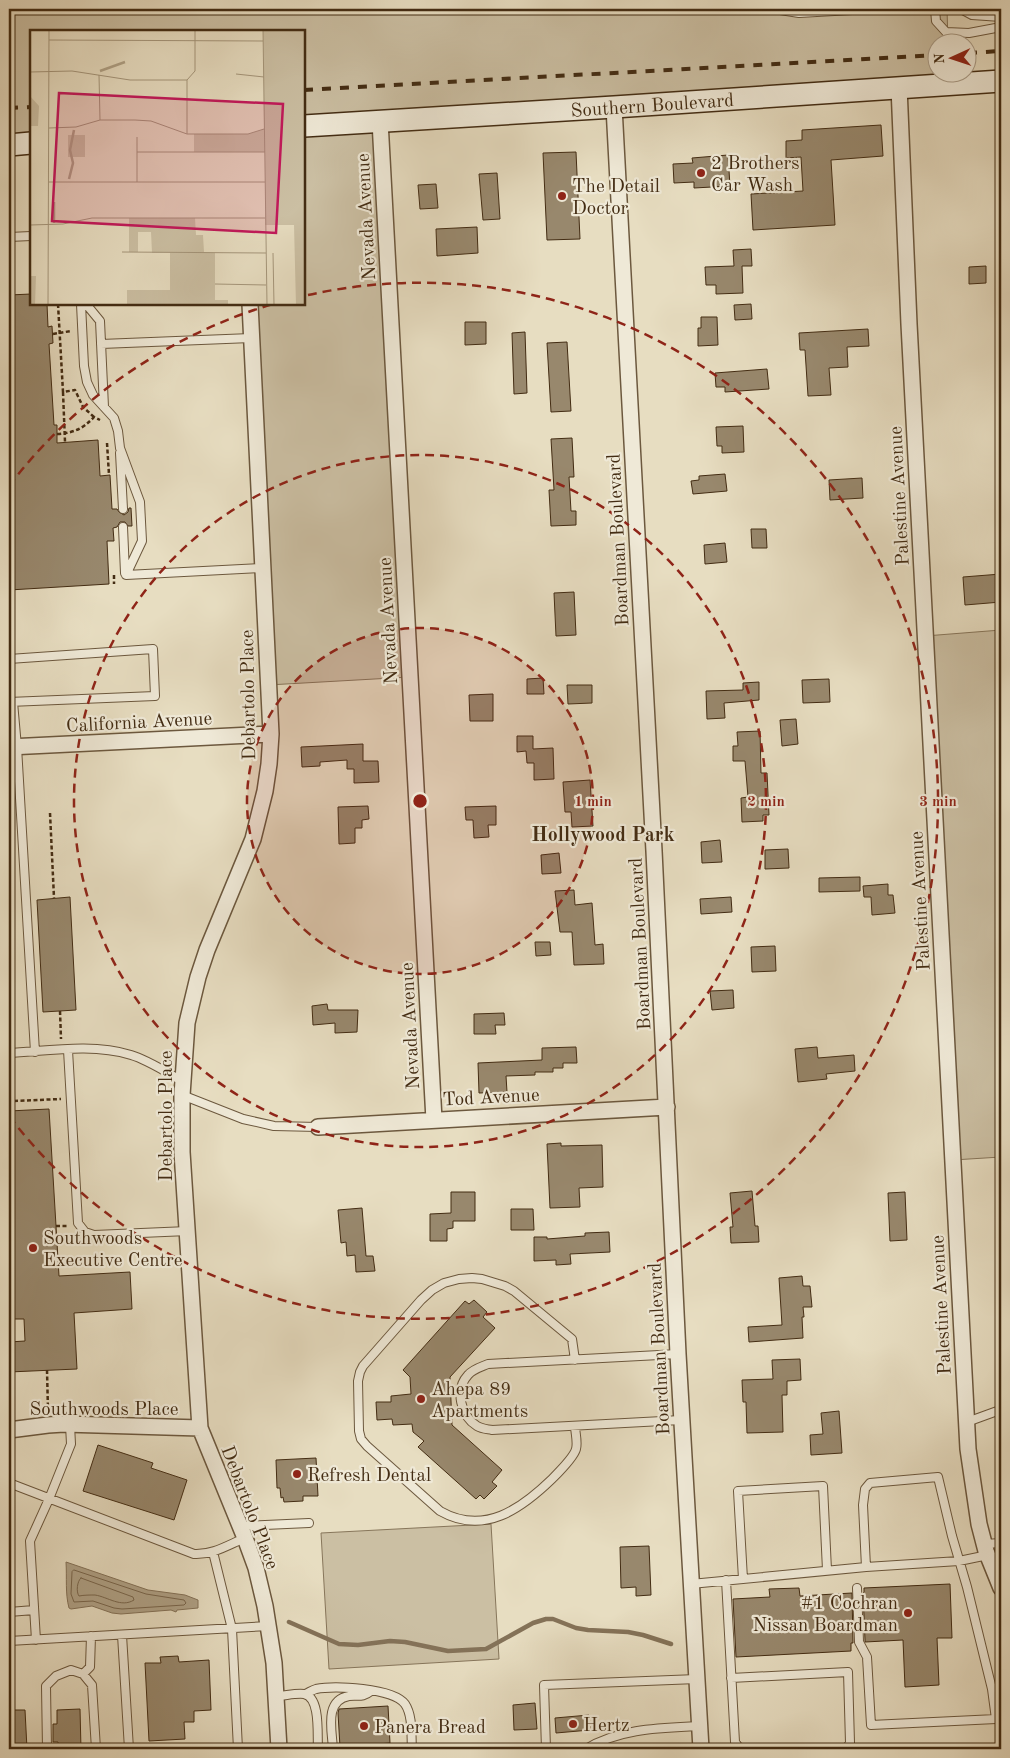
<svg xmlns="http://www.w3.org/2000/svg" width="1010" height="1758" font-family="'Old Standard TT',serif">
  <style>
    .green { fill: #cbbfa3; stroke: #87765b }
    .water { fill: #afa186; stroke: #847258 }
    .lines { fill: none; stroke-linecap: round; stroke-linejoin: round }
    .shore { stroke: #79664c; stroke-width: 1 }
    .stream { stroke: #847258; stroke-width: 4.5 }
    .building { fill: #98886d; stroke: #432c13 }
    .lane-casing { stroke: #6c583e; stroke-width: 10 }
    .street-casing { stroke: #6c583e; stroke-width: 18 }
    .secondary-casing { stroke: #432c13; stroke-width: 24 }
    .path { stroke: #432c13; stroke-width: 2.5; stroke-dasharray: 4 2.5; stroke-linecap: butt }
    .lane { stroke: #efe9d7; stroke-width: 8 }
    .street { stroke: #efe9d7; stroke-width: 15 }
    .secondary { stroke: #efe9d7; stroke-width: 21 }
    .rail { stroke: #432c13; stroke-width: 4; stroke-dasharray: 9 9; stroke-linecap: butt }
    .ring { fill: none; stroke: #8f2418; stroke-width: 2.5; stroke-dasharray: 9 6 }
    .poi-dot { fill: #8f2418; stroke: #efe9d7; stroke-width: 2 }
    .labels { text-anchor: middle; stroke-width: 4.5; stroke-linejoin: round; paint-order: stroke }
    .street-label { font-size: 19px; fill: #432c13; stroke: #efe9d7 }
    .poi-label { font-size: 19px; fill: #432c13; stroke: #efe9d7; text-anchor: start }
    .neighbourhood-label { font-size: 20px; font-weight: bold; fill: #432c13; stroke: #efe9d7 }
    .inset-river { fill: none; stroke: #afa186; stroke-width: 2.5 }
    .inset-road { fill: none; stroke: #a5967b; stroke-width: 1 }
    .view { fill: #c2185b; fill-opacity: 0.15; stroke: #c2185b; stroke-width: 2.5 }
    .inset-edge { fill: none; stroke: #432c13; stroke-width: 2.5 }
    .centre { fill: #8f2418; stroke: #efe9d7; stroke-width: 2.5 }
    .ring-label { font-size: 15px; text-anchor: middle; font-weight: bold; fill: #8f2418; stroke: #efe9d7; stroke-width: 4.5; stroke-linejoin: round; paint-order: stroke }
  </style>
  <rect width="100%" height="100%" fill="#e7ddc1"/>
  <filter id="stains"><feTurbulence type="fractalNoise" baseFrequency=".004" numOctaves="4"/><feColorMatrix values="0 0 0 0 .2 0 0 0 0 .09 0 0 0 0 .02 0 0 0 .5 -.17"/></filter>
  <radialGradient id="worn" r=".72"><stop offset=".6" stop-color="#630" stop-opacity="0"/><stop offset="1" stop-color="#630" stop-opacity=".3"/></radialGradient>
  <path class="green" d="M9 9H947L948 42H938V72L950 73V84L380 121 410 677 268 685 250 304H304V31H31V143L9 145Z
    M1001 630V1157L953 1160 925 636Z
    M491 1524 499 1659 329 1669 321 1533Z"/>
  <path class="water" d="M66 1562 148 1590 185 1595 198 1600V1608L177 1610 176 1612 171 1610 121 1614 112 1613 92 1606 71 1609 69 1608C65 1593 67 1578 66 1562Z"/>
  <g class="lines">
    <path class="shore" d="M74 1570 146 1594 184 1600 186 1603 184 1605 122 1609 114 1608 93 1601 74 1602 71 1594 72 1572Z
      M81 1578 133 1597 134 1600C121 1608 108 1597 95 1595 90 1595 84 1595 79 1596 76 1592 77 1581 81 1578Z"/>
    <path class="stream" d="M289 1622 339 1644 358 1645 390 1641 405 1642 448 1651 486 1649 533 1623 546 1619H553L576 1628 588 1630 628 1632 643 1635 671 1644"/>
  </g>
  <path class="building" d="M881 125 883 156 831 160 835 225 753 230 751 194 803 191 801 157 786 158V141L802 140V130Z
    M576 152 580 239 547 240 543 153Z
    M728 155 730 186 694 188V182L674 183 673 164 693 163 692 158Z
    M497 173 500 219 483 220 479 174Z
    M436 184 438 208 420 209 418 185Z
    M477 227 478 253 437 256 436 229Z
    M751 249 752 266H742L743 293 716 294V285H706L705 267 734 266 733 250Z
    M986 266V283L969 284V267Z
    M31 294V304H47L48 327 52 326 53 343 49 344 54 425H57V443L98 440 100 476 110 475 112 509H117L119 512 124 515 128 512 129 508H131L132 526H128L125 522H120L117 527 113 528 114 541H107L109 584 9 590V295Z
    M751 304 752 319 735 320 734 305Z
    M701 317H717L718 345 698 346V328H701Z
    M465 322H486V344L465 345Z
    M868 329 869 346 847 347 848 367 829 368 831 395 808 396 805 350H800L799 333Z
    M525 332 527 393 514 394 512 333Z
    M567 342 571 411 551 412 547 343Z
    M767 369 769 389 725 392V387H716L715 373Z
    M743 426 744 452 722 453V446H717L716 427Z
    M572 438 574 477H569L571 511H576V525L551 526 549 490H554L551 439Z
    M725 474 727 491 693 494 691 481 699 480V476Z
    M862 478 863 498 830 500 829 480Z
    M751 529H766L767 548H752Z
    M725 543 727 562 705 564 704 545Z
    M1001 574V602L965 605 963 577Z
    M574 592 576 635 556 636 554 593Z
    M543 678 544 694H527V679Z
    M829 679 830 702 803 703 802 680Z
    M759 682V700L724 703 725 718 707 719 706 691 743 690V683Z
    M567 685H592V703L568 704Z
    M493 694V721H470L469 695Z
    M796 719 798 744 782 746 780 720Z
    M760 731 761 773H767L769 815H763V821L742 822 741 798 748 797 745 761H733V746H738L737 732Z
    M517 736H533V749L553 748 554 779 534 780V763H527L526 751 517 752Z
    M363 744V761H378L379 782 354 783V769H347V760L320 762V766L302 767 301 747Z
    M590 780 593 826 572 827 571 812H565L563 782Z
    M368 806 369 819 362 820V828H355V843L339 844 338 807Z
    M496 806V825H488L489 837 474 838 473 820H466L465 807Z
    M720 840 722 862 702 863 701 842Z
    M788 849 789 868 765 869V850Z
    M559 853 561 873 542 874 541 855Z
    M860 877V891L819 892V878Z
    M888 884V895H893L895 913 872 915 871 897H864L863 886Z
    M574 890 575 905 592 903 595 945 603 944 604 964 574 965 572 932H560L555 891Z
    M70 897 76 1010 43 1012 37 900Z
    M731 897 732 912 701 914 700 899Z
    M535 942H550L551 955 536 956Z
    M775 946 776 971 752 972 751 947Z
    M733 990 734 1008 712 1010 710 991Z
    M327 1004 328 1010H358L357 1032 335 1033V1023L313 1025 312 1006Z
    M504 1013 505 1025H495L496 1034H474V1014Z
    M576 1047 577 1063H563V1068H553V1072H535V1075L506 1076 507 1092 479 1093 478 1063 542 1060V1048Z
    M817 1047 818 1058 854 1055 855 1071 826 1074 827 1079 798 1082 795 1049Z
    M49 1109 59 1276 130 1272 132 1309 74 1313 77 1369 9 1372V1342L25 1341 24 1319H14L13 1316H9V1235H14L11 1179H9V1111Z
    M561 1143V1146L602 1145 603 1187 579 1188 580 1207 550 1208 547 1144Z
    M752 1191 755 1226H758L759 1242 731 1243 730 1227H733L730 1193Z
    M451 1192H475V1221H453V1228L447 1229V1241H430V1214L451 1213Z
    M905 1192 907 1240 890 1241 888 1193Z
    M362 1208 366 1256H373L375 1271 356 1272 355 1255 347 1256 346 1242 341 1243 338 1210Z
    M511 1209H533L534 1230H511Z
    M609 1232 610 1252 570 1254 571 1264 556 1265V1260L534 1261V1237H547V1239L585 1236V1233Z
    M802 1276 803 1286H810L812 1307H803L804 1317H802L803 1338 749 1342 748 1327 782 1325 779 1278Z
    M474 1300 487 1312 483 1317 495 1328 450 1377 452 1425 502 1470 492 1482 497 1486 484 1499 480 1495 476 1499 418 1447 424 1441 413 1432 412 1424 393 1425 392 1419 377 1420 376 1402H391V1396L411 1394 410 1377 403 1370 465 1301 469 1304Z
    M800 1359 801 1380 787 1381V1395H782L783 1432 747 1433 746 1402H743L742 1380 773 1379 772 1360Z
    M839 1411 842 1453 811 1455 810 1435 823 1434 821 1413Z
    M98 1445 153 1463 151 1468 187 1480 174 1520 83 1491Z
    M316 1458 318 1496H303V1501L284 1502 283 1497 281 1498 280 1488H277L276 1460Z
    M649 1546 651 1595 636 1596V1587L621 1588 620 1547Z
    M950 1584 952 1638H937L939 1685 905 1687 903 1640 865 1642V1640L863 1593 864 1592V1588Z
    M799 1588 800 1596 852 1593 853 1643H851V1651L736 1657 733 1599 770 1597 769 1589Z
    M178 1656 179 1662 209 1660 211 1710 194 1711V1722H184L185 1739 149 1741 145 1663H161L160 1657Z
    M535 1703 537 1729 514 1730 513 1705Z
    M388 1706 390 1743 340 1747 338 1713 339 1709Z
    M80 1709 81 1749H58V1742H53V1724H57V1710Z
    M9 1710H25L27 1749H9Z
    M589 1715 590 1730 556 1733 555 1718Z"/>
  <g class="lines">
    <defs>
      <path id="lane" d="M774 9 799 13 870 9
        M924 9H934
        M935 9 936 21 946 32 969 33 1001 27
        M961 9 972 15 1001 17
        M9 237 31 236
        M81 304 84 366 87 382 93 395 114 418 118 431 120 448 140 502 142 541 126 575 263 568
        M86 304 100 321 104 407
        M101 344 251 338
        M120 453 123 509
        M123 527 125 573
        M9 659 153 649 155 696 9 702
        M13 702 17 747 35 1052
        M68 1050 78 1223 85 1232 94 1235 188 1231
        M9 1053C48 1051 92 1043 131 1055 148 1060 166 1072 182 1081
        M182 1095 243 1119 274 1126 318 1127
        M678 1354 488 1364C481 1367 473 1369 468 1375 454 1390 461 1416 477 1426 482 1429 487 1429 492 1430L681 1420
        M575 1360 572 1339 514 1291 505 1286 482 1279 472 1278 459 1279 444 1283 432 1290 421 1300 363 1366 360 1372 358 1381 359 1431 361 1439 367 1446 440 1511C484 1536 521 1509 552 1479 559 1472 574 1457 576 1449 578 1442 575 1432 575 1426
        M1001 1410V1423
        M967 1422 1000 1410
        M9 1483 194 1554C213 1555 228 1545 245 1538
        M240 1526 309 1523
        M984 1544 1001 1543
        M213 1552 232 1629 238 1749
        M988 1555 959 1561 866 1567 863 1505 865 1489 870 1483 938 1477 952 1536 967 1587 992 1689 1001 1688
        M743 1579 738 1491 823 1486 827 1570
        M726 1580 735 1742 740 1749
        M691 1584 866 1567
        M857 1588 859 1642 867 1657 871 1725 996 1719 992 1689
        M9 1612 34 1610
        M122 1635 129 1749
        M36 1640 30 1541 49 1499 71 1444 70 1425
        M9 1641 269 1626
        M83 1674 90 1667 91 1636
        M731 1678 848 1672 850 1743 846 1749
        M305 1694C308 1693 312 1690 316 1689 334 1685 393 1688 405 1704 413 1716 411 1735 412 1749
        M276 1696C284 1696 295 1693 304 1694 321 1697 317 1736 318 1749
        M47 1749 46 1686 56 1676 71 1670 83 1674 92 1685 96 1749
        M333 1749C332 1731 324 1700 349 1696 359 1695 362 1698 371 1691
        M546 1749 544 1685 697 1679
        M586 1749C620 1728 661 1728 700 1726"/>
      <path id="street" d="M899 87 909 324 968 1449 979 1524 986 1551 1001 1588
        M614 107 654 851 678 1354 701 1749
        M380 121 434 1120
        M250 304 271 734 269 764 265 791 253 839 207 950 198 977 187 1023 182 1095V1152L200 1428 245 1538 256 1568 265 1606 274 1663 279 1749
        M9 747 271 734
        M318 1127 667 1107
        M9 1430 48 1425 64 1424 200 1428"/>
      <g id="secondary">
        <path id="s1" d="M304 126 614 107 1001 81"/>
        <path d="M9 145 31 143"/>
      </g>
    </defs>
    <use href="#lane" class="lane-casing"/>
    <use href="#street" class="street-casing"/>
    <use href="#secondary" class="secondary-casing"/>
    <path class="path" d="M58 304 63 392 75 390 83 407 94 417
      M53 334 71 331
      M63 392 65 442
      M57 434C73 433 83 429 94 417L100 420
      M107 443 109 475
      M114 575V584
      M50 813 54 898
      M60 1011 61 1039
      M14 1101 61 1099
      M56 1226H67
      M47 1370 48 1411"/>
    <use href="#lane" class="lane"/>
    <use href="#street" class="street"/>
    <use href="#secondary" class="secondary"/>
    <path class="rail" d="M968 53 1001 51
      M304 90 938 55
      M9 108 31 107"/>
  </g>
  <circle cx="420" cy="801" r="173" fill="#8f2418" fill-opacity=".12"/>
  <g class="ring">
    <circle cx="420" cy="801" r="173"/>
    <circle cx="420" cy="801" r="346"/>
    <path d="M9 486A518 518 0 0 1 273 304M308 295A518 518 0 1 1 9 1116"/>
  </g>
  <g class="poi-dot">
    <circle cx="701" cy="173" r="5"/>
    <circle cx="562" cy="196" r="5"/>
    <circle cx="33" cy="1248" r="5"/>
    <circle cx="421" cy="1399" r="5"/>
    <circle cx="297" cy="1474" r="5"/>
    <circle cx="908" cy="1613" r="5"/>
    <circle cx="573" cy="1724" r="5"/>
    <circle cx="364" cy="1726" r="5"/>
  </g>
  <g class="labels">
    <g class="street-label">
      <text dy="7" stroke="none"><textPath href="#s1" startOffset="349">Southern Boulevard</textPath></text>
      <text transform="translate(365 217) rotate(-93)" y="7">Nevada Avenue</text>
      <text transform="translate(898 496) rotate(-93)" y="7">Palestine Avenue</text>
      <text transform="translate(617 540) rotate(-93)" y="7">Boardman Boulevard</text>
      <text transform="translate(387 621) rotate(-93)" y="7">Nevada Avenue</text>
      <text transform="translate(247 695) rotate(-91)" y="7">Debartolo Place</text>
      <text transform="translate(139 721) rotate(-3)" y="7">California Avenue</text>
      <text transform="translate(919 901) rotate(-93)" y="7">Palestine Avenue</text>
      <text transform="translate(639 944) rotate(-93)" y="7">Boardman Boulevard</text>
      <text transform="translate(409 1026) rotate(-93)" y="7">Nevada Avenue</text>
      <text transform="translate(491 1096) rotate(-3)" y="7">Tod Avenue</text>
      <text transform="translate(165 1116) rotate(-90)" y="7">Debartolo Place</text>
      <text transform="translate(940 1305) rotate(-93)" y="7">Palestine Avenue</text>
      <text transform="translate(658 1349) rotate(-93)" y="7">Boardman Boulevard</text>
      <text x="104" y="1415">Southwoods Place</text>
      <text transform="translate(251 1507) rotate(69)" y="7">Debartolo Place</text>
    </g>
    <g class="poi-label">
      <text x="711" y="169">2 Brothers<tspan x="711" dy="22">Car Wash</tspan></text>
      <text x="572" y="192">The Detail<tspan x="572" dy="22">Doctor</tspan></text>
      <text x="43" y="1244">Southwoods<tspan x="43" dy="22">Executive Centre</tspan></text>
      <text x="431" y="1395">Ahepa 89<tspan x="431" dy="22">Apartments</tspan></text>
      <text x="307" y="1481">Refresh Dental</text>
      <text x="898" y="1609" text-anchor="end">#1 Cochran<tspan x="898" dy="22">Nissan Boardman</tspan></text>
      <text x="583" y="1731">Hertz</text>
      <text x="374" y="1733">Panera Bread</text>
    </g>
    <g class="neighbourhood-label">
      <text x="603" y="841">Hollywood Park</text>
    </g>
  </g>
  <g transform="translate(30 30)">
    <rect width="275" height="275" fill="#e7ddc1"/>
    <path d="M233 0H275V275H266L264 195H235V122H164V104H218L234 99ZM0 66 9 76 8 96H0ZM38 105H55V127H38ZM99 188H165L166 205H173L174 222 185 223V270H198V275H97V260H140V223H122L121 202H108V222H99ZM0 246H6L5 275H0Z" fill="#cbbfa3"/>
    <path class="inset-river" d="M70 41 95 32M39 149 43 133 40 120 44 100M24 193V172"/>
    <path class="inset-road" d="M233 0 237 275M19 10 233 11M0 42 42 41 100 50H157M206 44 234 47M69 45 70 90M157 50V104M157 50 165 41V0M19 98 46 97 70 90H105L121 91 157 104H218L234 99M107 107V152M107 122H235M19 152H235M0 195 33 194 62 188H235M92 222 236 223M243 223 244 275M185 254 236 255M18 275 19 0"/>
    <path class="view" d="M29 63 253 74 246 203 22 191Z"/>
    <rect width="275" height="275" class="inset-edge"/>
  </g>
  <circle cx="420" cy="801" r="8" class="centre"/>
  <g class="ring-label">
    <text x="593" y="806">1 min</text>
    <text x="766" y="806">2 min</text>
    <text x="938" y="806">3 min</text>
  </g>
  <rect width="1010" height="1758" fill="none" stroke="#e7ddc1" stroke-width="30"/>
  <rect x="10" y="10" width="990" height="1738" fill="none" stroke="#432c13" stroke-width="2.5"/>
  <rect x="15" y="15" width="980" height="1728" fill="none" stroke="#432c13"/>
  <g transform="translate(952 58) rotate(267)"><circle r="24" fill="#efe9d7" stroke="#aa9d89"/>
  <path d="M0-4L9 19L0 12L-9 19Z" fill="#8f2418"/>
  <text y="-8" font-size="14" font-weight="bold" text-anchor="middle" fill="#432c13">N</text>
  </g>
  <rect width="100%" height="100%" filter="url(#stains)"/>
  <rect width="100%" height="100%" fill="url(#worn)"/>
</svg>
